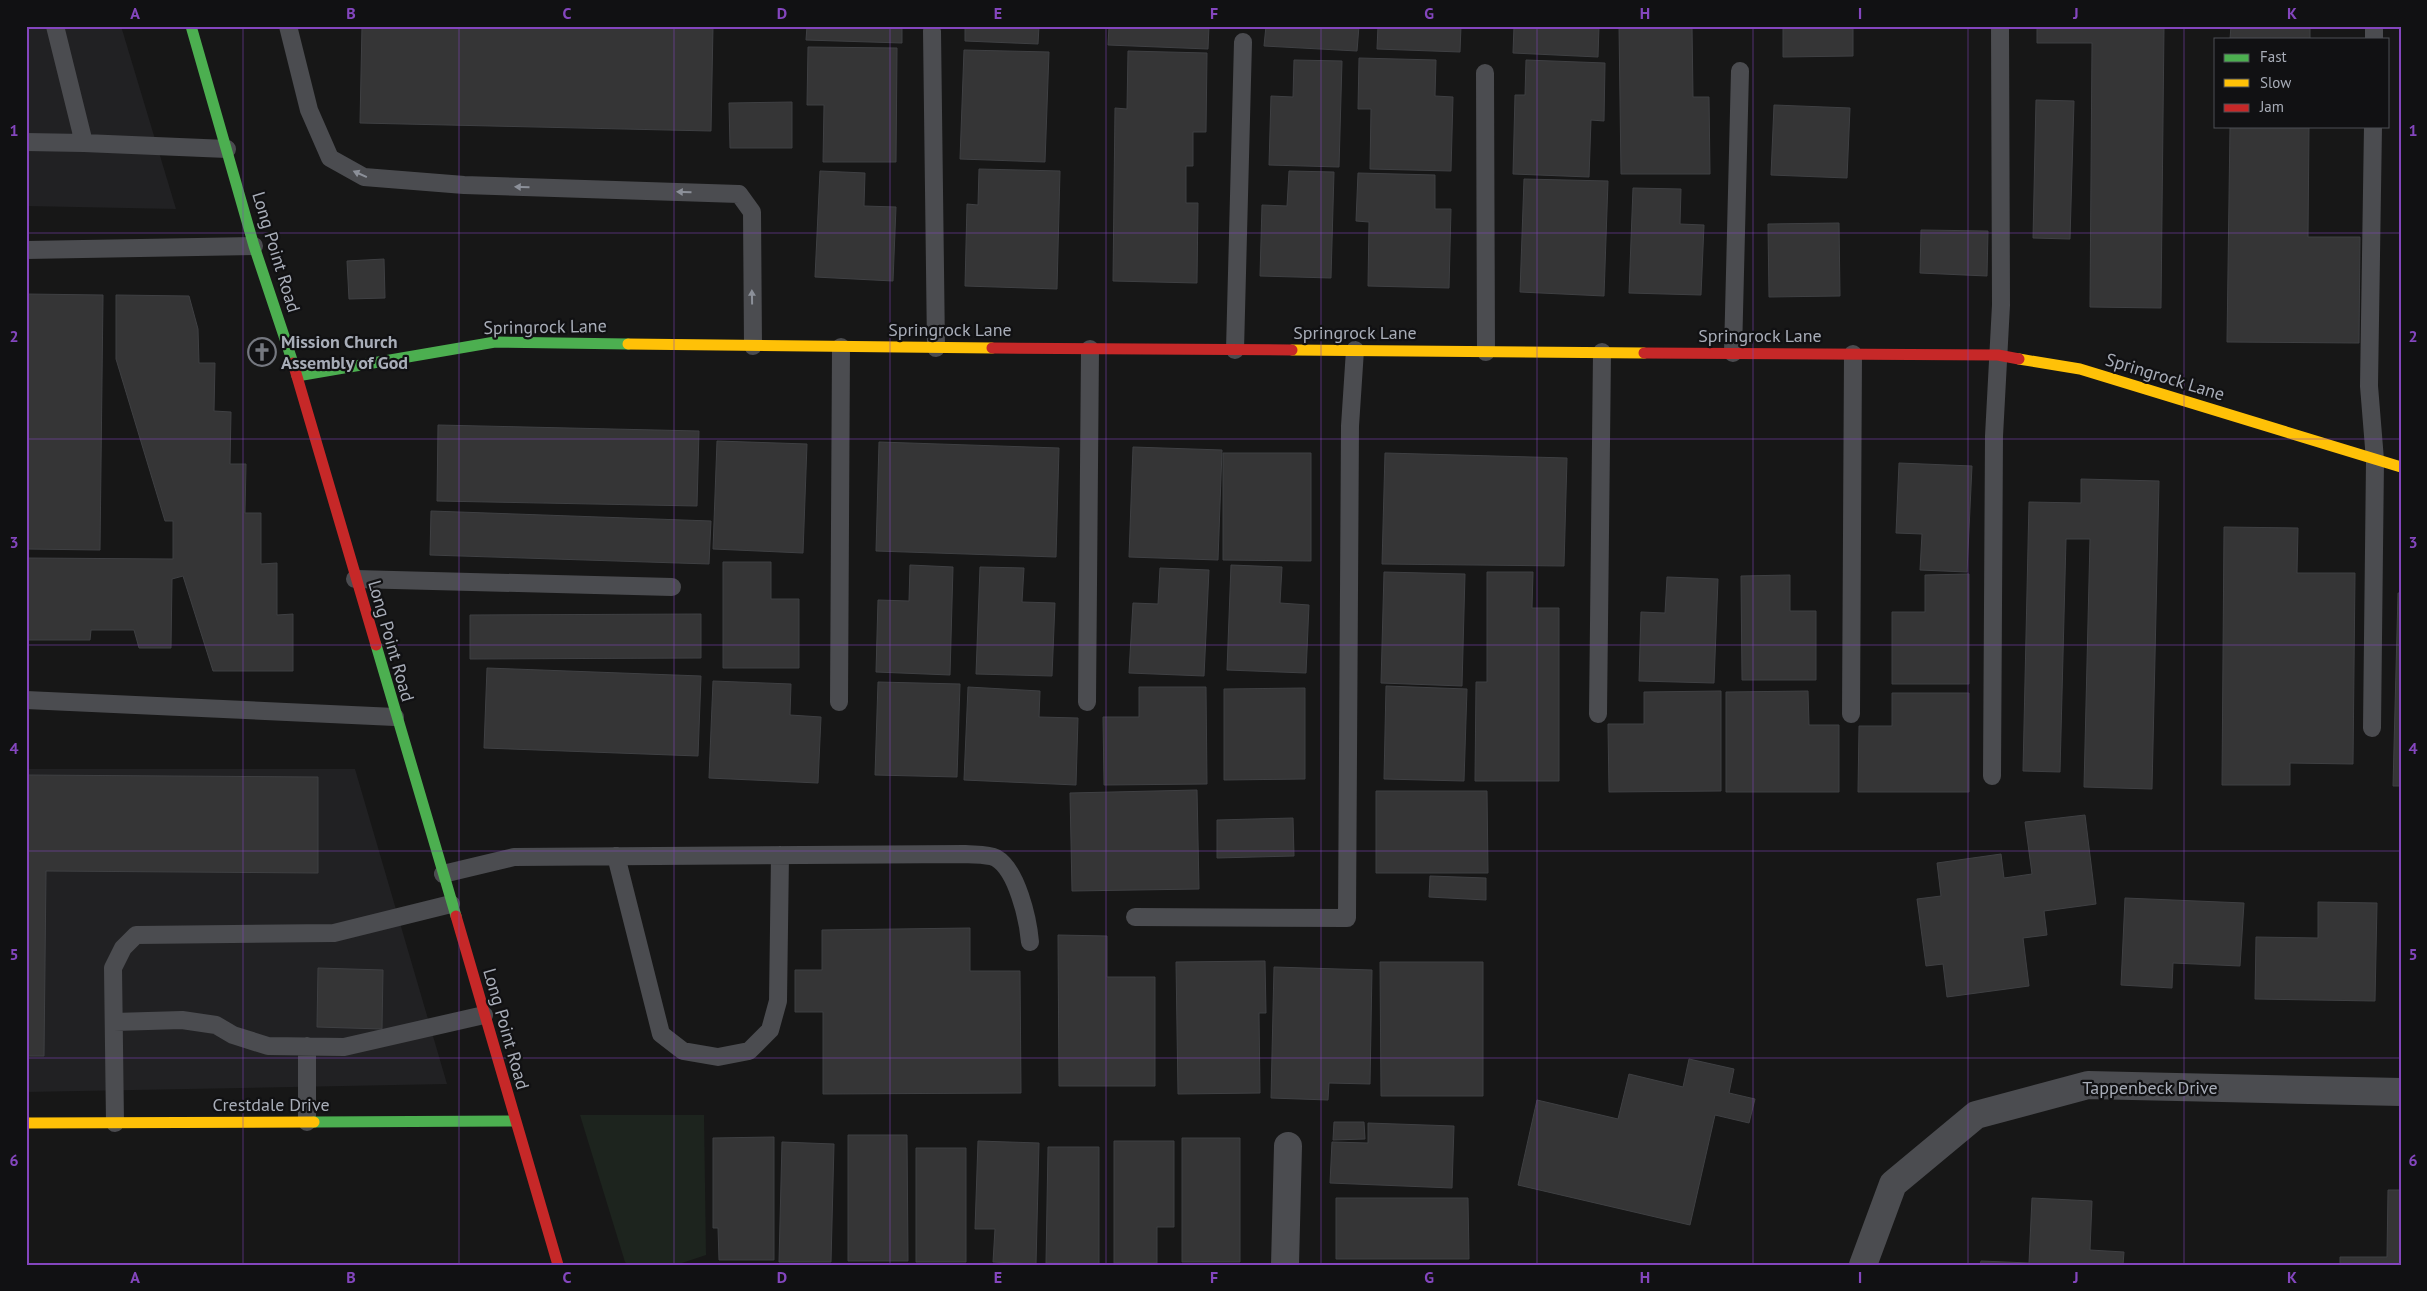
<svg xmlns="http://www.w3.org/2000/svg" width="2427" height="1291" font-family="'PT Sans',sans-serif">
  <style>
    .built { fill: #212123 }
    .green { fill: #1d241e }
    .building { fill: #353536; stroke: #3f4043 }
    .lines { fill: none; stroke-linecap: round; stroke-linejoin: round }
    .lane { stroke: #4b4c50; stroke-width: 18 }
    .street { stroke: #4b4c50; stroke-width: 28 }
    .fast { stroke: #4caf50; stroke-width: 11 }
    .slow { stroke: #ffc107; stroke-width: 11 }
    .jam { stroke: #c62828; stroke-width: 11 }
    .oneway { fill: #8c9099 }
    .grid { fill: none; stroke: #8446be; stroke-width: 1; stroke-opacity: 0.55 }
    .labels { text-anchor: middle; stroke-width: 4.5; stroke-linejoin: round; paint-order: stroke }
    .street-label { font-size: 18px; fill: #a8adb8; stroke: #111113 }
    .poi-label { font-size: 18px; font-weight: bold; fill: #a8adb8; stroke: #111113; text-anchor: start }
    .neatline { fill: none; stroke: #8446be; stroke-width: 2 }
    .grid-label { font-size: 16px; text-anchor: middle; font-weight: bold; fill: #8446be }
  </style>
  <rect width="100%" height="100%" fill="#171717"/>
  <path class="built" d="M26 26H121L176 209 26 206Z
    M26 769H355L447 1084 26 1092Z"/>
  <path class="green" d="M580 1115H704L706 1255 676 1265H629L625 1262Z"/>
  <path class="building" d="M362 26H713L711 131 360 123Z
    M807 26H902V43L806 40Z
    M965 26H1039L1038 44 965 41Z
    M1109 26H1209L1208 49 1108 45Z
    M1266 26H1359L1357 51 1264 46Z
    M1378 26H1461L1460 52 1377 49Z
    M1514 26H1599L1598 57 1513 53Z
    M1619 26H1692L1693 97H1709L1710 174H1621Z
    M1783 26H1853V56L1783 57Z
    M2037 26H2164L2161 308 2090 307 2092 43H2037Z
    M2231 26H2310V39H2230Z
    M808 47 897 48 896 162H823L824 105H807Z
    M964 50 1049 52 1045 162 960 159Z
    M1128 51 1207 53 1206 132H1193V166H1186V203H1198L1197 283 1113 281 1115 108 1127 109Z
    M1359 58 1436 60 1435 96 1453 97 1451 171 1370 169 1371 109H1358Z
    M1294 60 1342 61 1339 167 1269 165 1271 96 1293 97Z
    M1526 60 1605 63 1604 121 1591 120 1589 177 1513 174 1515 95H1525Z
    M2036 100 2074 101 2070 239 2033 238Z
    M792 102V148H730L729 103Z
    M1774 105 1850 108 1847 178 1771 175Z
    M2230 126H2309L2308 237H2360L2359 343 2227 342Z
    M979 169 1060 171 1057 289 965 286 967 204 978 205Z
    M820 171 865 173 864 206 896 207 893 281 815 277Z
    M1289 171 1334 172 1331 278 1260 276 1262 205 1287 206Z
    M1358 173 1435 175V209H1451L1449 288 1368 286 1369 222 1356 221Z
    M1524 179 1608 181 1604 296 1520 292Z
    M1633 188 1681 189 1680 224 1704 225 1701 295 1629 293Z
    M1839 223 1840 296 1769 297 1768 224Z
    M1921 230 1988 231 1987 276 1920 273Z
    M384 259 385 298 349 299 347 261Z
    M26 294 103 295 100 550 26 549Z
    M116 295 189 296 198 329 199 363H215L214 411 231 412 230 464H246L245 513H261V564L277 563V615L293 614V671H213L183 576 172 579 171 648H139L134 630H91L90 640H26V558L173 559V521H165L116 359Z
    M438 425 699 431 697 506 437 501Z
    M717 441 807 444 803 553 713 549Z
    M879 442 1059 448 1056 557 876 551Z
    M1133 447 1222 450 1218 560 1129 557Z
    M1223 453H1311V561L1223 560Z
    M1385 453 1567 458 1564 566 1382 564Z
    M1899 463 1972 466 1967 572 1920 570 1922 534 1896 533Z
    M2081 479 2159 481 2152 789 2084 787 2090 539H2066L2060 772 2023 771 2029 502 2081 503Z
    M431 511 711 521 709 564 430 555Z
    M2224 527 2298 528 2297 573H2355L2353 764 2290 763V785H2222Z
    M723 562H771V599H799V668H723Z
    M910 565 953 567 950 675 876 672 878 600 909 601Z
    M1231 565 1282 567 1280 603 1309 605 1306 673 1227 670Z
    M980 567 1024 568 1022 602 1055 603 1052 676 976 674Z
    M1160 568 1209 570 1204 676 1129 673 1133 603 1158 604Z
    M1384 572 1465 574 1462 686 1381 683Z
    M1487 572H1533L1532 608H1559V781H1475L1476 682H1487Z
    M1969 574V684H1892V612H1925V575Z
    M1790 575V611H1816V680H1742L1741 576Z
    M1667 577 1718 579 1714 683 1639 681 1641 612 1665 613Z
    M2398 593H2401V786H2393Z
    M701 614V658L470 659V615Z
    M487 668 701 676 698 756 484 748Z
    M713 681 791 684 790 715 821 717 818 783 709 778Z
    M878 682 960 684 957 777 875 775Z
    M1386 686 1467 689 1464 781 1384 779Z
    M968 687 1040 691 1039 717 1078 718 1076 785 964 780Z
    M1139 687H1206L1207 784 1104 785 1103 717H1139Z
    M1305 688V779L1224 780V689Z
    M1721 691V791L1609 792 1608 724H1644V692Z
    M1808 691 1809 725H1839V792H1726V692Z
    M1892 693H1969V792H1858L1859 726H1892Z
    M26 775 318 777V873L46 871 44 1056H26Z
    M1197 790 1199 889 1072 891 1070 793Z
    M1376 791H1487L1488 873H1376Z
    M2085 815 2096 904 2044 911 2047 935 2023 938 2029 986 1947 997 1943 964 1926 966 1917 899 1941 896 1937 863 2001 854 2004 878 2032 874 2025 822Z
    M1293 818 1294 856 1217 858V820Z
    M1430 876 1486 878V900L1429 897Z
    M2125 898 2244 903 2240 966 2173 963 2172 988 2121 985Z
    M2318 902 2377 903 2375 1001 2255 999 2256 937 2318 938Z
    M970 928V971H1020L1021 1093 823 1094V1012H795V970H822V930Z
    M1058 935 1107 936V977H1155V1086H1059Z
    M1265 961 1266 1013H1259L1260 1093 1178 1094 1176 962Z
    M1380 962H1483V1096H1381Z
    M1274 967 1372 970 1370 1084 1329 1083 1328 1100 1271 1098Z
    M318 968 383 970 382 1029 317 1027Z
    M1689 1059 1734 1069 1729 1093 1755 1099 1749 1123 1715 1115 1690 1225 1518 1185 1537 1100 1618 1119 1629 1074 1683 1087Z
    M1334 1122H1364L1365 1139 1333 1140Z
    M1368 1123 1454 1126 1452 1188 1330 1183 1332 1142 1368 1143Z
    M848 1135H907L908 1261H848Z
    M774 1137V1260H719L718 1228H713V1138Z
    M1182 1138H1240V1262H1182Z
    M978 1141 1039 1143 1036 1264 993 1262 995 1229H975Z
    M1114 1141H1174V1227H1157V1263H1114Z
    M782 1142 834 1144 831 1262H779Z
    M1048 1147H1099V1264L1046 1263Z
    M916 1148H966V1262H916Z
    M2388 1190H2401V1265H2340V1257H2387Z
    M1336 1198H1468L1469 1259H1336Z
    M2032 1198 2092 1201 2090 1250 2124 1252 2123 1265H1980L1981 1261 2029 1263Z"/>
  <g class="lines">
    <path class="lane" d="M288 26 309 110 330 158 364 177 464 185 739 194 752 212 753 346
      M932 31 936 348
      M2374 39V26
      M1485 73 1486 352
      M26 142 84 143 55 26
      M84 143 227 149
      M26 250 254 246
      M1235 350 1243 42
      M1733 353 1740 71
      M355 579 672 587
      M26 700 395 717
      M839 702 841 347
      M1087 702 1090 349
      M1598 714 1602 352
      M1851 714 1853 354
      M2372 728 2375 460 2369 386 2373 126
      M1992 776 1994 436 2001 305 2000 26
      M616 856 661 1034 683 1051 718 1057 749 1051 770 1030 778 1001 780 855
      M443 874 514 857 965 854C974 855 988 854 996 858 1017 870 1028 919 1030 942
      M1135 917 1347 918 1350 426 1355 350
      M114 1022 182 1020 216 1025 233 1035 268 1046 344 1047 484 1015
      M307 1046V1122
      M115 1123 113 968 123 948 136 935 334 933 451 904"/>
    <path class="street" d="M1285 1265 1288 1146
      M1863 1265 1893 1184 1976 1115 2088 1085 2401 1092"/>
    <path class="fast" d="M191 26 254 246 293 363
      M297 376 495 342 628 344
      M376 645 456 916
      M314 1122 515 1121"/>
    <path class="slow" d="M628 344 992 348
      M1292 350 1644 353
      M2019 359 2080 369 2401 467
      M26 1123 314 1122"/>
    <path class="jam" d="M992 348 1292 350
      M1644 353 1998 355 2019 359
      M293 363 376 645
      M456 916 558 1265"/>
  </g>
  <defs><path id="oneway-solid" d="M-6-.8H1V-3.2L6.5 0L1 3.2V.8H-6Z" transform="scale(1.25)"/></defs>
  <g class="oneway">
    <use href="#oneway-solid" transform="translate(360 174) rotate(-156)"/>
    <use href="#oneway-solid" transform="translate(522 187) rotate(-178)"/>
    <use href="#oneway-solid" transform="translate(684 192) rotate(-178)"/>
    <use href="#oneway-solid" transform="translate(752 297) rotate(-91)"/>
  </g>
  <path class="grid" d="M243 26V1265M459 26V1265M674 26V1265M890 26V1265M1106 26V1265M1321 26V1265M1537 26V1265M1753 26V1265M1968 26V1265M2184 26V1265M26 233H2401M26 439H2401M26 645H2401M26 851H2401M26 1058H2401"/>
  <defs>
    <symbol id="church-ring" viewBox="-11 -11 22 22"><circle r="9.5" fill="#111113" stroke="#757880" stroke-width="1.5"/><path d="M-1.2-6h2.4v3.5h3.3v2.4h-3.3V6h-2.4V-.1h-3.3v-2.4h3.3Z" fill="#757880"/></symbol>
  </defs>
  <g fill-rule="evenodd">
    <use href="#church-ring" x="246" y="336" width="32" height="32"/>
  </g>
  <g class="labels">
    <g class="street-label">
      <text transform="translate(276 252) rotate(73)" y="6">Long Point Road</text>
      <text transform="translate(545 327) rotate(-1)" y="6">Springrock Lane</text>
      <text x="950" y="336">Springrock Lane</text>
      <text x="1355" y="339">Springrock Lane</text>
      <text x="1760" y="342">Springrock Lane</text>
      <text transform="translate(2165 377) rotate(17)" y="6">Springrock Lane</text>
      <text transform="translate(391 641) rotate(74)" y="6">Long Point Road</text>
      <text transform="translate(506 1029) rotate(74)" y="6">Long Point Road</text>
      <text x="2150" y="1094">Tappenbeck Drive</text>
      <text x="271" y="1111">Crestdale Drive</text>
    </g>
    <g class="poi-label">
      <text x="281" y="348">Mission Church<tspan x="281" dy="21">Assembly of God</tspan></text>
    </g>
  </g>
  <rect width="2427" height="1291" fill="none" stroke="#111113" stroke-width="55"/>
  <rect x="2214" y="38" width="175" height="90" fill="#111113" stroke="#4d4f55"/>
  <rect x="2224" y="54" width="25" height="8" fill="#4caf50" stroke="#4d4f55"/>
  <text x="2260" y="62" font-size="15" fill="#a8adb8">Fast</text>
  <rect x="2224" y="79" width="25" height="8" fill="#ffc107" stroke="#4d4f55"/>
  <text x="2260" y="88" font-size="15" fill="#a8adb8">Slow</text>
  <rect x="2224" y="104" width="25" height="8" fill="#c62828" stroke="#4d4f55"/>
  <text x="2260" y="112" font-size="15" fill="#a8adb8">Jam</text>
  <rect x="28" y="28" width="2372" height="1236" class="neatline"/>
  <g class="grid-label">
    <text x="135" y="19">A</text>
    <text x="351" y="19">B</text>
    <text x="567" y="19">C</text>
    <text x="782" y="19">D</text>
    <text x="998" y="19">E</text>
    <text x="1214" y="19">F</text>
    <text x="1429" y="19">G</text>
    <text x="1645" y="19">H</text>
    <text x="1860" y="19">I</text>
    <text x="2076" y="19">J</text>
    <text x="2292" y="19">K</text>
    <text x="14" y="136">1</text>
    <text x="2413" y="136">1</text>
    <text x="14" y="342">2</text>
    <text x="2413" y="342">2</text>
    <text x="14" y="548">3</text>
    <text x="2413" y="548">3</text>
    <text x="14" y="754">4</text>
    <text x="2413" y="754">4</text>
    <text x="14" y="960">5</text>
    <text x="2413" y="960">5</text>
    <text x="14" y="1166">6</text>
    <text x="2413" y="1166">6</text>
    <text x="135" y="1283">A</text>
    <text x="351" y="1283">B</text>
    <text x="567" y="1283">C</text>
    <text x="782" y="1283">D</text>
    <text x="998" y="1283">E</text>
    <text x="1214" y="1283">F</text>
    <text x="1429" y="1283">G</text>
    <text x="1645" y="1283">H</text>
    <text x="1860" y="1283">I</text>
    <text x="2076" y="1283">J</text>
    <text x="2292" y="1283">K</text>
  </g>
</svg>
